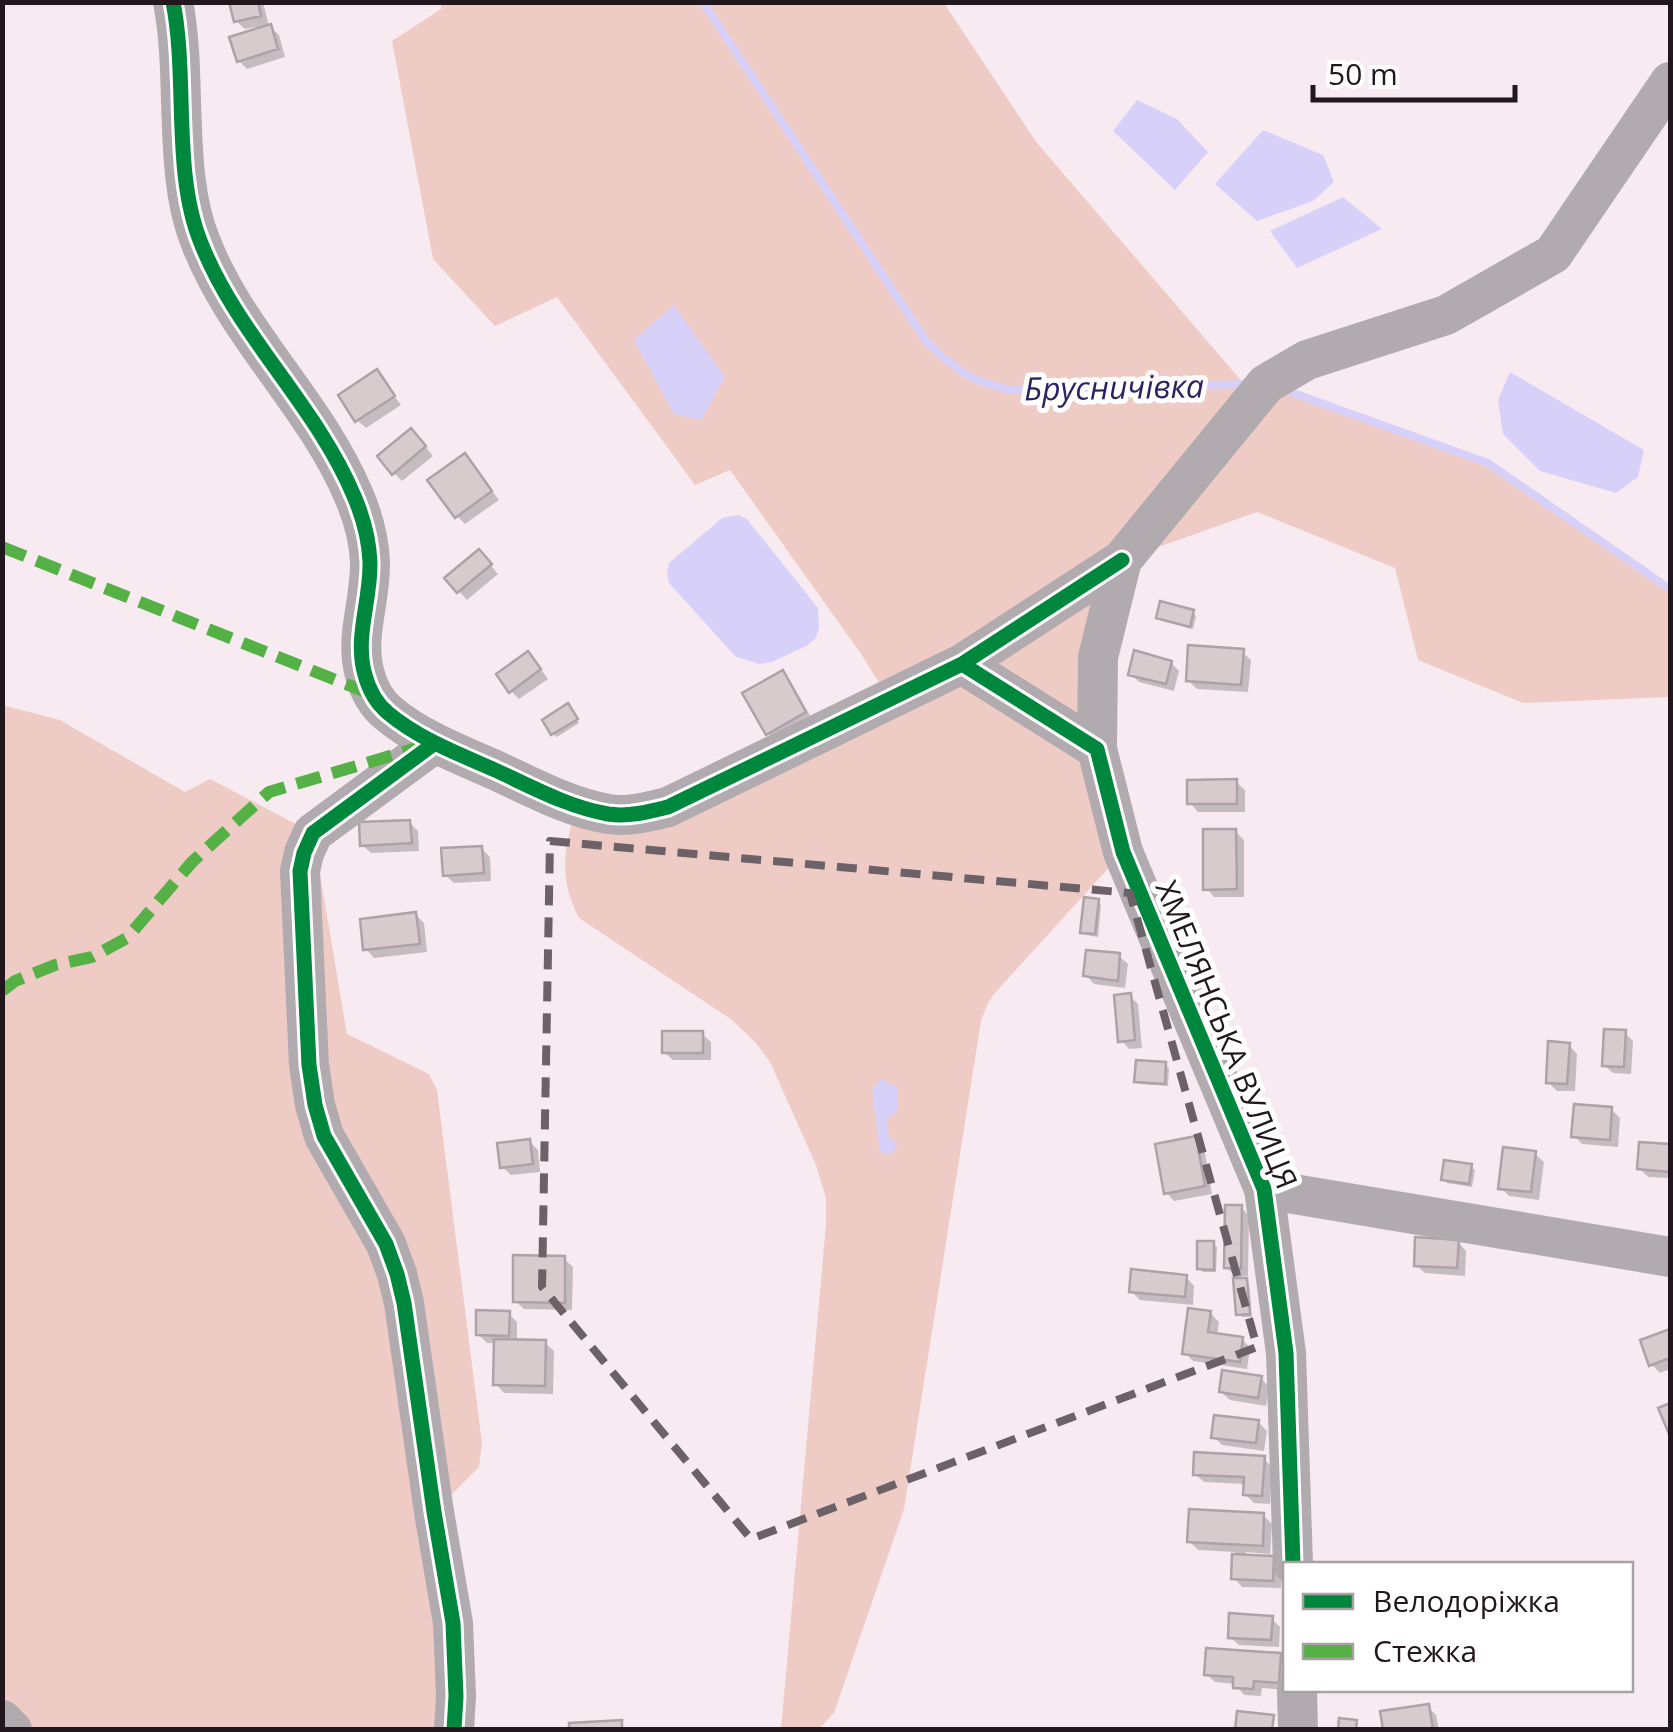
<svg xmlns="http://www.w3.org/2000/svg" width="1673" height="1732" font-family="'Open Sans',sans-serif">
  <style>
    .green { fill: #eeccc5 }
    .water { fill: #d7d1fa }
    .shadow { fill: #0003 }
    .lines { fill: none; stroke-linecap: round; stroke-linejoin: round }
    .stream { stroke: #d7d1fa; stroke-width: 8 }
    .building { fill: #d7cbce; stroke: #ada2a6; stroke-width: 2.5 }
    .minor { stroke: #b1abb0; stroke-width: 40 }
    .quiet { stroke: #55b145; stroke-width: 12; stroke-dasharray: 25 12; stroke-linecap: butt }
    .cycleway-casing { stroke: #fff; stroke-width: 21 }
    .cycleway { stroke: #00873e; stroke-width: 15 }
    .marked { fill: none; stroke: #6c6167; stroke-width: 8; stroke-dasharray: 20 12; stroke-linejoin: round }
    .labels { text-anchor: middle; stroke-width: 10; stroke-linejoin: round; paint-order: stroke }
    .street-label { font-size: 30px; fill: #21171c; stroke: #fff }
    .water-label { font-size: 32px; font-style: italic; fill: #2e2262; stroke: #fff }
  </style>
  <rect width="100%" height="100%" fill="#f7ebf1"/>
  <path class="green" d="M441 3H944L1037 143 1251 392 1266 384 1488 463 1670 592V697L1523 703 1418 660 1395 568 1257 512 1122 560 1098 657 1123 852 994 994 988 1003 981 1021 904 1509 834 1713 819 1729H781L826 1224V1198L816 1165 770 1062 756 1043 732 1020 579 918C558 877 564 850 576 807L613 815 889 698 859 651 730 470 695 485 557 297 495 326 433 259 392 41 441 9Z
    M2 705 60 720 185 792 210 779 313 833 347 1034 429 1074 437 1090 482 1443 479 1467 434 1512 454 1729H3Z"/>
  <path class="water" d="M1137 100 1177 119 1208 152 1175 190 1113 131Z
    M1263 130 1323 155 1334 182 1313 201 1257 221 1215 184Z
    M1343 197 1382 229 1297 268 1270 231Z
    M674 305 725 377 701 420 674 414 634 340Z
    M1510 372 1644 450 1638 477 1616 493 1540 471 1503 434 1498 400Z
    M739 515 747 519 818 608 819 629 815 639 806 646 772 662 760 664 736 657 669 583 667 573 669 563 722 518Z
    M881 1079 897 1087 898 1111 887 1119 889 1138 898 1144 891 1155 880 1152 872 1090Z"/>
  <path class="shadow" d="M232 2H263L269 26 279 35 285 57 247 69 239 61 257 31 256 27 245 29 236 21Z
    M377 373 401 405 366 428 357 420Z
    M419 439 433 456 402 481 394 473Z
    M473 465 499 500 465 524 457 516Z
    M487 561 498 574 467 600 447 578Z
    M1193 613 1196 616 1193 629 1162 621 1158 617Z
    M1242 652 1251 660 1248 692 1197 689 1188 680Z
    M536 662 548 679 519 699 511 691Z
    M1171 663 1179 671 1174 691 1139 682 1131 674Z
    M782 673 791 682 813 721 776 742 768 733Z
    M571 710 579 723 557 737 553 734Z
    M1236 782 1245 790V812H1198L1190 803Z
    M409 822 418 831 419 851 371 853 362 845Z
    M1235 831 1244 840V897H1214L1206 888Z
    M481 848 490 857 491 881 454 883 445 875Z
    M1098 901 1101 905 1098 937 1086 935 1083 932Z
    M416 915 424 923 427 952 374 958 366 949Z
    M1119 956 1128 964 1125 988 1094 984 1086 975Z
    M1130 996 1138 1004 1142 1048 1129 1049 1121 1040Z
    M1625 1033 1633 1041 1631 1074 1613 1073 1604 1065Z
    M702 1034 711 1042V1060H673L664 1052Z
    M1569 1045 1577 1054 1575 1091H1557L1548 1082Z
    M1165 1065 1169 1068 1168 1086 1140 1084 1137 1081Z
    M1611 1109 1620 1118 1618 1147 1582 1144 1574 1136Z
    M1195 1139 1204 1147 1212 1194 1174 1201 1166 1192Z
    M529 1141 538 1150 540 1172 511 1175 502 1167Z
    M1641 1145 1670 1147V1178L1648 1177 1639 1168Z
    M1535 1154 1544 1162 1539 1200 1509 1196 1501 1188Z
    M1471 1167 1475 1170 1472 1187 1447 1183 1443 1179Z
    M1241 1207 1249 1216 1248 1276H1242L1249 1284 1252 1317H1242L1238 1314 1240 1281 1226 1267Z
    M1458 1242 1466 1251 1465 1276 1425 1273 1416 1265Z
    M1213 1244 1217 1247 1216 1272H1203L1199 1268Z
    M564 1259 573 1267 572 1310 524 1309 515 1301Z
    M1186 1277 1194 1286 1193 1305 1140 1300 1131 1291Z
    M508 1313 517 1322V1342L545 1343 554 1351 553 1394 504 1393 496 1384 497 1343H487L478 1334Z
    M1210 1313 1219 1322 1217 1336 1242 1339 1250 1348 1247 1369 1193 1361 1185 1353Z
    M1670 1332V1369L1660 1373 1651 1364 1643 1342Z
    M1261 1378 1269 1387 1266 1406 1230 1400 1221 1392Z
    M1258 1422 1267 1431 1264 1451 1222 1445 1214 1437Z
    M1263 1458 1272 1467 1270 1504 1254 1503 1245 1494 1246 1484 1204 1482 1195 1474Z
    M1263 1515 1272 1524 1270 1554 1246 1552 1245 1557 1282 1567 1281 1588 1242 1587 1234 1578 1235 1552 1198 1550 1189 1541Z
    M1272 1619 1280 1627 1279 1647 1239 1645 1230 1637Z
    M1280 1655 1286 1661 1287 1690 1262 1688 1261 1696 1244 1695 1235 1684 1215 1682 1206 1674Z
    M1428 1707 1436 1715 1439 1730H1385Z"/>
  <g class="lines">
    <path class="stream" d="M703 2 926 341C957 371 968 380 1010 390L1249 384
      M1282 389 1488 463 1670 589"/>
  </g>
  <path class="building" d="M229 2H258L261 16 234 22Z
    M271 24 278 49 237 62 229 37Z
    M377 369 395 396 355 422 338 395Z
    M411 428 426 446 392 475 377 456Z
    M465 453 492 491 455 518 427 480Z
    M479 549 492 564 457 593 444 578Z
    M1160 601 1194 610 1190 627 1156 618Z
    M1188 645 1244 649 1241 685 1186 681Z
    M1134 650 1172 661 1166 684 1128 675Z
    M528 651 541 669 509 693 496 674Z
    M783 670 806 712 766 735 742 693Z
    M568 703 578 719 551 735 542 720Z
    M1237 779V804H1187V780Z
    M410 820 412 843 360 846 359 822Z
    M1203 829H1236L1237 889 1203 890Z
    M482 846 484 873 443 876 441 848Z
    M1084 897 1099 899 1095 934 1080 933Z
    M416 912 420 944 363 950 360 919Z
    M1086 950 1120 953 1118 981 1083 976Z
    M1131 993 1135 1040 1118 1042 1114 995Z
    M1604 1029 1626 1030 1624 1067 1602 1066Z
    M662 1031H703V1053H662Z
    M1548 1041 1570 1043 1567 1084 1546 1083Z
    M1136 1060 1166 1062 1165 1084 1134 1082Z
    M1574 1104 1612 1107 1610 1140 1571 1137Z
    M1196 1136 1205 1186 1164 1194 1155 1144Z
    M530 1139 533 1164 500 1168 497 1143Z
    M1639 1142 1670 1144V1172L1637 1169Z
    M1503 1147 1536 1151 1531 1192 1498 1189Z
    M1444 1160 1472 1164 1469 1184 1441 1180Z
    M1225 1205H1242L1241 1269 1224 1268Z
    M1415 1237 1459 1240 1457 1268 1414 1266Z
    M1197 1241H1214V1270L1197 1269Z
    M513 1255 565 1256V1303L513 1302Z
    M1131 1269 1187 1275 1185 1297 1129 1292Z
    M1233 1278H1247L1250 1314 1236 1315Z
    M1188 1308 1211 1311 1208 1332 1243 1337 1240 1362 1182 1354Z
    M476 1310 510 1311 509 1336 476 1335Z
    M1670 1329V1358L1649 1366 1640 1340Z
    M494 1339 546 1340 545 1386 493 1385Z
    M1222 1370 1262 1376 1258 1398 1219 1392Z
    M1670 1403V1434H1669L1658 1408Z
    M1214 1415 1259 1420 1256 1443 1211 1438Z
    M1194 1452 1265 1456 1262 1496 1243 1495 1244 1477 1193 1475Z
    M1189 1509 1264 1513 1263 1546 1187 1542Z
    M1232 1554 1274 1556 1273 1581 1231 1579Z
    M1229 1613 1273 1616 1271 1640 1228 1638Z
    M1206 1648 1281 1653 1279 1683 1254 1681 1253 1689 1233 1688V1677L1204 1675Z
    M1429 1704 1433 1730H1383L1380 1711Z
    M1237 1711 1274 1715 1272 1730H1235Z
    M1339 1718 1357 1720 1356 1730H1338Z
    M622 1720V1730H569V1723Z"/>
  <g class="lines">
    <path class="minor" d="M173 2C188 77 172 173 201 243 237 335 316 405 354 496 363 517 369 539 370 562 371 601 354 637 365 675 369 690 376 703 388 713 419 739 459 754 495 770 532 787 568 807 608 814 628 817 648 812 668 807L962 664 1122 560
      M962 664 1097 749 1123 852 1264 1189 1286 1353 1293 1564
      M435 743 313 833 304 853 300 871 309 1065 315 1105 324 1136 386 1244 397 1274 404 1303 434 1512 453 1623 456 1696 454 1730
      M1097 749 1098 657 1122 560 1266 384 1307 360 1446 315 1553 254 1670 82
      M1264 1189 1670 1257
      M1297 1690 1298 1730
      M2 1720 12 1730"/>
    <path class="quiet" d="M2 547 371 694
      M2 991 15 981 55 965 92 957 127 938 192 862 269 792 417 748"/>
    <defs>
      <path id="cycleway" d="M173 2C188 77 172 173 201 243 237 335 316 405 354 496 363 517 369 539 370 562 371 601 354 637 365 675 369 690 376 703 388 713 419 739 459 754 495 770 532 787 568 807 608 814 628 817 648 812 668 807L962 664 1122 560
        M962 664 1097 749 1123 852 1264 1189 1286 1353 1293 1564
        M435 743 313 833 304 853 300 871 309 1065 315 1105 324 1136 386 1244 397 1274 404 1303 434 1512 453 1623 456 1696 454 1730"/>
    </defs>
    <use href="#cycleway" class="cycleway-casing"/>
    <use href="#cycleway" class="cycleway"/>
  </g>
  <path class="marked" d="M550 841 1130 893 1257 1347 751 1539 542 1287Z"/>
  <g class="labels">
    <g class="street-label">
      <text transform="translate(1226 1035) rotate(68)" y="10">ХМЕЛЯНСЬКА ВУЛИЦЯ</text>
    </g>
    <g class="water-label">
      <text transform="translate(1114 388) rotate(-1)" y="11">Брусничівка</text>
    </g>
  </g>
  <rect width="1673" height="1732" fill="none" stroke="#21171c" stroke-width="10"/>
  <rect x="1283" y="1562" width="350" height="130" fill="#ffffff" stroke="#a6a2a4" stroke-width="2.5"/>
  <rect x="1303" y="1594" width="50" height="15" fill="#00873e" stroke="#a6a2a4" stroke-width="2.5"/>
  <text x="1373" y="1612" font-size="30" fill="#21171c">Велодоріжка</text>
  <rect x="1303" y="1644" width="50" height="15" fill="#55b145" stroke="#a6a2a4" stroke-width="2.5"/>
  <text x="1373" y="1662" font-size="30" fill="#21171c">Стежка</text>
  <path d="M1313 85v15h202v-15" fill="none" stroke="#21171c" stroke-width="5"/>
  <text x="1328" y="85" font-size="30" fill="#21171c" stroke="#ffffff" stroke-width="8" paint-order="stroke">50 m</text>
</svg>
